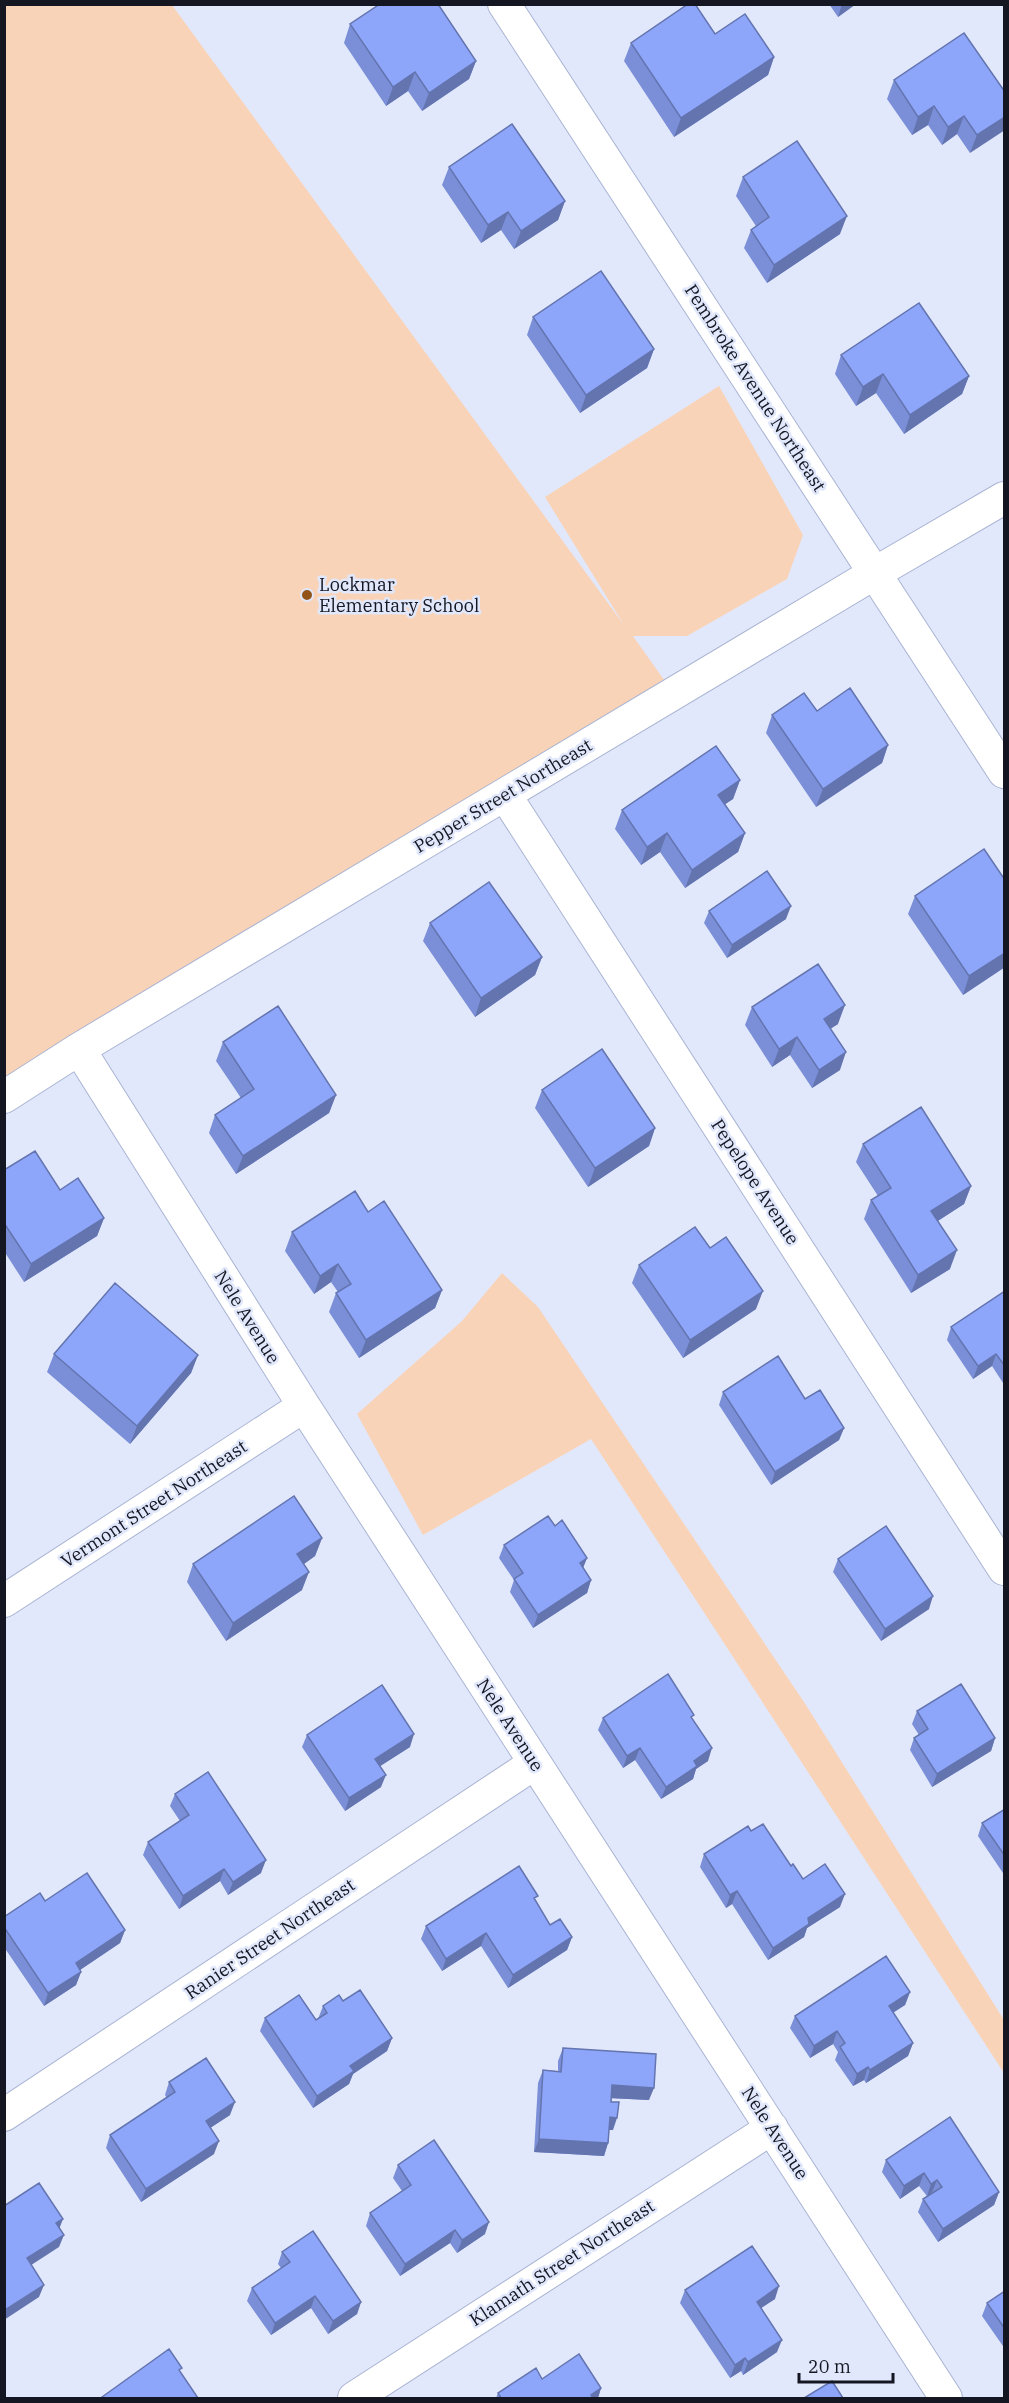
<svg xmlns="http://www.w3.org/2000/svg" width="1009" height="2403" font-family="'IBM Plex Serif',serif">
  <style>
    .green { fill: #f9d3b7 }
    .lines { fill: none; stroke-linecap: round; stroke-linejoin: round }
    .minor-casing { stroke: #a9b4d3; stroke-width: 34 }
    .minor { stroke: #fff; stroke-width: 32 }
    .wall { fill: #7a8fd7 }
    .shaded-wall { fill: #6374af }
    .building { fill: #8ea6fa; stroke: #6374af; stroke-width: 1.5 }
    .poi-dot { fill: #92531b; stroke: #e2e8fc; stroke-width: 2 }
    .labels { text-anchor: middle; stroke-width: 5; stroke-linejoin: round; paint-order: stroke }
    .street-label { font-size: 18px; fill: #141722; stroke: #e2e8fc }
    .poi-label { font-size: 18px; fill: #141722; stroke: #e2e8fc; text-anchor: start }
  </style>
  <rect width="100%" height="100%" fill="#e2e8fc"/>
  <path class="green" d="M5 5H172L624 625 545 497 719 386 803 535 787 579 687 636H633L674 694 5 1104Z
    M502 1273 538 1307 804 1702 1004 2020V2073L591 1439 423 1535 357 1414 462 1321Z"/>
  <g class="lines">
    <defs>
      <path id="minor" d="M504 4 1004 772
        M505 795 1004 1569
        M79 1049 304 1406 946 2398
        M4 1097 79 1049 875 573 1004 498
        M4 1601 304 1406
        M4 2115 535 1763
        M354 2398 772 2128"/>
    </defs>
    <use href="#minor" class="minor-casing"/>
    <use href="#minor" class="minor"/>
  </g>
  <path class="wall" d="M829 4H856L838 17Z
    M350 24 476 61 469 79 422 111 408 91 386 106 344 43Z
    M715 34 774 57 768 75 674 137 624 61 631 43Z
    M894 80 1005 92 970 153 957 134 942 145 928 125 912 135 887 99Z
    M449 167 565 201 558 220 514 249 501 230 481 243 442 185Z
    M743 177 840 234 767 283 744 248 751 230 756 226 736 196Z
    M533 317 654 349 647 368 580 413 527 335Z
    M841 355 969 376 962 394 904 434 876 393 856 406 835 374Z
    M817 711 888 745 882 763 816 807 766 733 772 715Z
    M740 780 733 799 725 804 745 833 738 852 685 888 660 852 641 865 615 829 622 810Z
    M1005 880V967L963 995 908 914 915 896Z
    M709 911 786 919 727 958 704 923Z
    M430 923 542 957 535 975 475 1017 423 941Z
    M752 1007 838 1024 831 1028 840 1070 812 1088 790 1055 772 1067 745 1025Z
    M223 1042 336 1095 329 1113 236 1174 209 1133 215 1115 241 1098 216 1061Z
    M542 1090 655 1128 649 1146 588 1187 535 1108Z
    M863 1144 971 1186 964 1204 938 1221 950 1269 911 1293 864 1219 871 1200 878 1196 856 1162Z
    M4 1170 60 1190 104 1218 97 1236 24 1282 4 1251Z
    M368 1212 442 1290 435 1308 359 1358 329 1312 336 1293 338 1292 331 1282 314 1294 285 1251 292 1232Z
    M710 1248 756 1309 683 1358 632 1283 639 1265Z
    M1005 1291V1386L992 1366 973 1379 947 1340 951 1327Z
    M54 1354 198 1355 191 1373 130 1444 47 1372Z
    M723 1392 805 1399 844 1428 839 1440 771 1485 719 1405Z
    M555 1526 587 1558 583 1568 591 1580 587 1593 533 1628 510 1592 514 1580 499 1558 504 1545Z
    M322 1538 315 1556 304 1564 302 1590 226 1641 187 1582 193 1564Z
    M838 1559 929 1609 881 1641 833 1572Z
    M917 1711 995 1738 991 1751 932 1787 910 1750 914 1738 919 1735 912 1724Z
    M603 1718 693 1719 708 1761 696 1769 693 1779 661 1799 635 1760 623 1768 598 1730Z
    M307 1735 410 1747 380 1766 381 1787 345 1811 302 1747Z
    M175 1794 261 1873 228 1895 220 1881 179 1909 143 1855 148 1842 180 1821 170 1806Z
    M1005 1809V1876L978 1836 982 1823Z
    M751 1831 791 1866 803 1879 840 1907 807 1928 804 1937 768 1960 732 1904 726 1908 700 1867 704 1854Z
    M45 1901 125 1930 120 1943 80 1970 81 1972 76 1985 44 2006 4 1947V1917Z
    M536 1902 550 1925 572 1937 567 1950 508 1988 481 1946 442 1971 421 1939 426 1926Z
    M910 1992 905 2005 893 2013 913 2043 908 2056 866 2083 864 2080 853 2086 835 2060 838 2052 833 2044 810 2058 790 2028 795 2016Z
    M343 2001 392 2038 387 2051 353 2074 349 2084 313 2108 260 2031 265 2018 316 2020 318 2019 323 2006Z
    M563 2048 649 2100 611 2098 613 2130H609L608 2143 604 2156 534 2152 538 2083 543 2070 558 2071V2061Z
    M169 2082 230 2115 210 2128 214 2154 141 2202 106 2148 110 2135 167 2098 165 2095Z
    M886 2160 999 2192 994 2205 938 2242 918 2212 923 2199 933 2193 927 2196 919 2186 900 2199 882 2172Z
    M398 2165 485 2234 457 2253 450 2243 400 2276 366 2226 370 2213 402 2191 393 2178Z
    M282 2252 361 2302 357 2314 328 2334 311 2308 271 2335 247 2301 252 2288 281 2268 278 2264Z
    M685 2290 775 2299 761 2308 777 2352 743 2375 741 2371 730 2378 680 2303Z
    M1005 2291V2349L982 2316 987 2303Z
    M542 2379 601 2388 598 2398H496L498 2393Z"/>
  <path class="shaded-wall" d="M842 4H856L838 17Z
    M774 57 768 75 674 137 681 118Z
    M476 61 469 79 422 111 429 93Z
    M415 72 408 91 386 106 393 87Z
    M934 106 928 125 912 135 918 117Z
    M964 116 957 134 942 145 948 127Z
    M1005 117V130L970 153 977 135Z
    M565 201 558 220 514 249 521 231Z
    M508 212 501 230 481 243 488 225Z
    M847 216 840 234 767 283 774 265Z
    M654 349 647 368 580 413 586 395Z
    M883 374 876 393 856 406 863 387Z
    M969 376 962 394 904 434 910 415Z
    M888 745 882 763 816 807 823 789Z
    M740 780 733 799 712 813 718 795Z
    M667 833 660 852 641 865 647 847Z
    M745 833 738 852 685 888 692 870Z
    M791 906 786 919 727 958 732 945Z
    M1005 953V967L963 995 969 976Z
    M542 957 535 975 475 1017 481 998Z
    M845 1005 838 1024 818 1037 824 1019Z
    M797 1037 790 1055 772 1067 779 1049Z
    M846 1052 840 1070 812 1088 819 1070Z
    M336 1095 329 1113 236 1174 243 1156Z
    M655 1128 649 1146 588 1187 595 1168Z
    M971 1186 964 1204 925 1229 931 1211Z
    M104 1218 97 1236 24 1282 31 1264Z
    M957 1250 950 1269 911 1293 918 1275Z
    M338 1264 331 1282 314 1294 320 1276Z
    M442 1290 435 1308 359 1358 366 1340Z
    M763 1291 756 1309 683 1358 690 1340Z
    M996 1354 992 1366 973 1379 978 1366Z
    M198 1355 191 1373 130 1444 137 1426Z
    M844 1428 839 1440 771 1485 775 1472Z
    M322 1538 315 1556 291 1573 297 1554Z
    M587 1558 582 1570 580 1563Z
    M309 1572 302 1590 226 1641 233 1623Z
    M591 1580 587 1593 533 1628 538 1615Z
    M933 1596 929 1609 881 1641 885 1629Z
    M414 1734 410 1747 371 1772 375 1759Z
    M995 1738 991 1751 932 1787 937 1774Z
    M640 1748 635 1760 623 1768 627 1756Z
    M712 1748 708 1761 696 1769 693 1779 661 1799 666 1787 694 1761Z
    M386 1775 381 1787 345 1811 349 1798Z
    M266 1860 261 1873 228 1895 233 1882Z
    M224 1869 220 1881 179 1909 183 1896Z
    M737 1891 732 1904 726 1908 730 1895Z
    M845 1894 840 1907 807 1928 804 1937 768 1960 773 1948 808 1918Z
    M125 1930 120 1943 71 1976 76 1963Z
    M486 1933 481 1946 442 1971 446 1959Z
    M572 1937 567 1950 508 1988 513 1975Z
    M81 1972 76 1985 44 2006 48 1993Z
    M910 1992 905 2005 884 2018 889 2006Z
    M837 2031 833 2044 810 2058 814 2046Z
    M392 2038 387 2051 353 2074 349 2084 313 2108 317 2096 350 2066Z
    M913 2043 908 2056 866 2083 870 2070Z
    M868 2067 864 2080 853 2086 857 2074Z
    M612 2085 654 2088 649 2100 607 2098Z
    M235 2102 230 2115 201 2134 206 2121Z
    M610 2117 617 2118 613 2130H605Z
    M539 2139 608 2143 604 2156 534 2152Z
    M219 2141 214 2154 141 2202 146 2189Z
    M924 2173 919 2186 900 2199 904 2186Z
    M937 2180 932 2192 927 2196 931 2184Z
    M999 2192 994 2205 938 2242 943 2229Z
    M63 2219 58 2232 56 2223Z
    M489 2222 485 2234 457 2253 462 2240Z
    M455 2230 450 2243 400 2276 405 2264Z
    M64 2235 59 2247 22 2271 27 2258Z
    M44 2285 39 2297 4 2320 5 2310Z
    M779 2286 775 2299 752 2314 757 2302Z
    M315 2296 311 2308 271 2335 275 2323Z
    M361 2302 357 2314 328 2334 333 2321Z
    M782 2340 777 2352 743 2375 748 2362Z
    M745 2358 741 2371 730 2378 735 2365Z
    M601 2388 598 2398H590L591 2395Z"/>
  <path class="building" d="M380 4H438L476 61 429 93 415 72 393 87 350 24Z
    M688 4H695L715 34 745 14 774 57 681 118 631 43Z
    M964 33 1005 92V117L977 135 964 116 948 127 934 106 918 117 894 80Z
    M512 124 565 201 521 231 508 212 488 225 449 167Z
    M797 141 847 216 774 265 751 230 769 217 743 177Z
    M601 271 654 349 586 395 533 317Z
    M919 303 969 376 910 415 883 374 863 387 841 355Z
    M850 688 888 745 823 789 772 715 804 693 817 711Z
    M716 746 740 780 718 795 745 833 692 870 667 833 647 847 622 810Z
    M984 849 1005 880V953L969 976 915 896Z
    M767 871 791 906 732 945 709 911Z
    M489 882 542 957 481 998 430 923Z
    M818 964 845 1005 824 1019 846 1052 819 1070 797 1037 779 1049 752 1007Z
    M278 1006 336 1095 243 1156 215 1115 254 1089 223 1042Z
    M602 1049 655 1128 595 1168 542 1090Z
    M921 1107 971 1186 931 1211 957 1250 918 1275 871 1200 891 1188 863 1144Z
    M35 1151 60 1190 78 1178 104 1218 31 1264 4 1223V1170Z
    M355 1191 368 1212 384 1201 442 1290 366 1340 336 1293 351 1284 338 1264 320 1276 292 1232Z
    M695 1227 710 1248 726 1237 763 1291 690 1340 639 1265Z
    M115 1283 198 1355 137 1426 54 1354Z
    M1005 1291V1366L996 1354 978 1366 951 1327Z
    M778 1356 805 1399 820 1390 844 1428 775 1472 723 1392Z
    M294 1496 322 1538 297 1554 309 1572 233 1623 193 1564Z
    M548 1516 555 1526 562 1520 587 1558 580 1563 591 1580 538 1615 514 1579 523 1573 504 1545Z
    M886 1526 933 1596 885 1629 838 1559Z
    M668 1674 694 1715 691 1717 712 1748 694 1761 697 1766 666 1787 640 1748 627 1756 603 1718Z
    M961 1684 995 1738 937 1774 914 1738 928 1729 917 1711Z
    M382 1685 414 1734 375 1759 386 1775 349 1798 307 1735Z
    M208 1772 266 1860 233 1882 224 1869 183 1896 148 1842 189 1815 175 1794Z
    M1005 1809V1856L982 1823Z
    M763 1824 791 1866 793 1864 803 1879 825 1864 845 1894 808 1918 809 1924 773 1948 737 1891 730 1895 704 1854 748 1826 751 1831Z
    M519 1866 538 1896 534 1898 550 1925 560 1919 572 1937 513 1975 486 1933 446 1959 426 1926Z
    M87 1873 125 1930 76 1963 81 1972 48 1993 4 1927V1917L40 1893 45 1901Z
    M886 1956 910 1992 889 2006 913 2043 870 2070 868 2067 857 2074 840 2047 845 2043 837 2031 814 2046 795 2016Z
    M360 1990 392 2038 350 2066 354 2071 317 2096 265 2018 299 1995 316 2020 327 2013 323 2006 339 1995 343 2001Z
    M563 2048 656 2054 654 2088 612 2085 611 2102H619L617 2118 610 2117 608 2143 539 2139 543 2070 561 2072Z
    M206 2058 235 2102 206 2121 219 2141 146 2189 110 2135 175 2092 169 2082Z
    M950 2117 999 2192 943 2229 923 2199 942 2187 937 2180 931 2184 924 2173 904 2186 886 2160Z
    M434 2140 489 2222 462 2240 455 2230 405 2264 370 2213 411 2185 398 2165Z
    M39 2183 63 2219 56 2223 64 2235 27 2258 44 2285 5 2310 4 2206Z
    M313 2231 361 2302 333 2321 315 2296 275 2323 252 2288 290 2262 282 2252Z
    M752 2246 779 2286 757 2302 782 2340 748 2362 745 2358 735 2365 685 2290Z
    M1005 2291V2329L987 2303Z
    M169 2349 182 2368 179 2370 198 2398H103L102 2397Z
    M579 2354 601 2388 591 2395 593 2398H501L498 2393 536 2368 542 2379Z
    M832 2381 843 2398H804Z"/>
  <circle class="poi-dot" cx="307" cy="595" r="6"/>
  <g class="labels">
    <g class="street-label">
      <text transform="translate(755 388) rotate(57)" y="6">Pembroke Avenue Northeast</text>
      <text transform="translate(503 796) rotate(-31)" y="6">Pepper Street Northeast</text>
      <text transform="translate(755 1182) rotate(57)" y="6">Pepelope Avenue</text>
      <text transform="translate(247 1317) rotate(58)" y="6">Nele Avenue</text>
      <text transform="translate(154 1504) rotate(-33)" y="6">Vermont Street Northeast</text>
      <text transform="translate(510 1725) rotate(57)" y="6">Nele Avenue</text>
      <text transform="translate(270 1939) rotate(-34)" y="6">Ranier Street Northeast</text>
      <text transform="translate(775 2133) rotate(57)" y="6">Nele Avenue</text>
      <text transform="translate(562 2263) rotate(-33)" y="6">Klamath Street Northeast</text>
    </g>
    <g class="poi-label">
      <text x="319" y="591">Lockmar<tspan x="319" dy="21">Elementary School</tspan></text>
    </g>
  </g>
  <rect width="1009" height="2403" fill="none" stroke="#141722" stroke-width="12"/>
  <path d="M799 2373v9h94v-9" fill="none" stroke="#141722" stroke-width="3"/>
  <text x="808" y="2373" font-size="18" fill="#141722" stroke="#e2e8fc" stroke-width="4.5" paint-order="stroke">20 m</text>
</svg>
